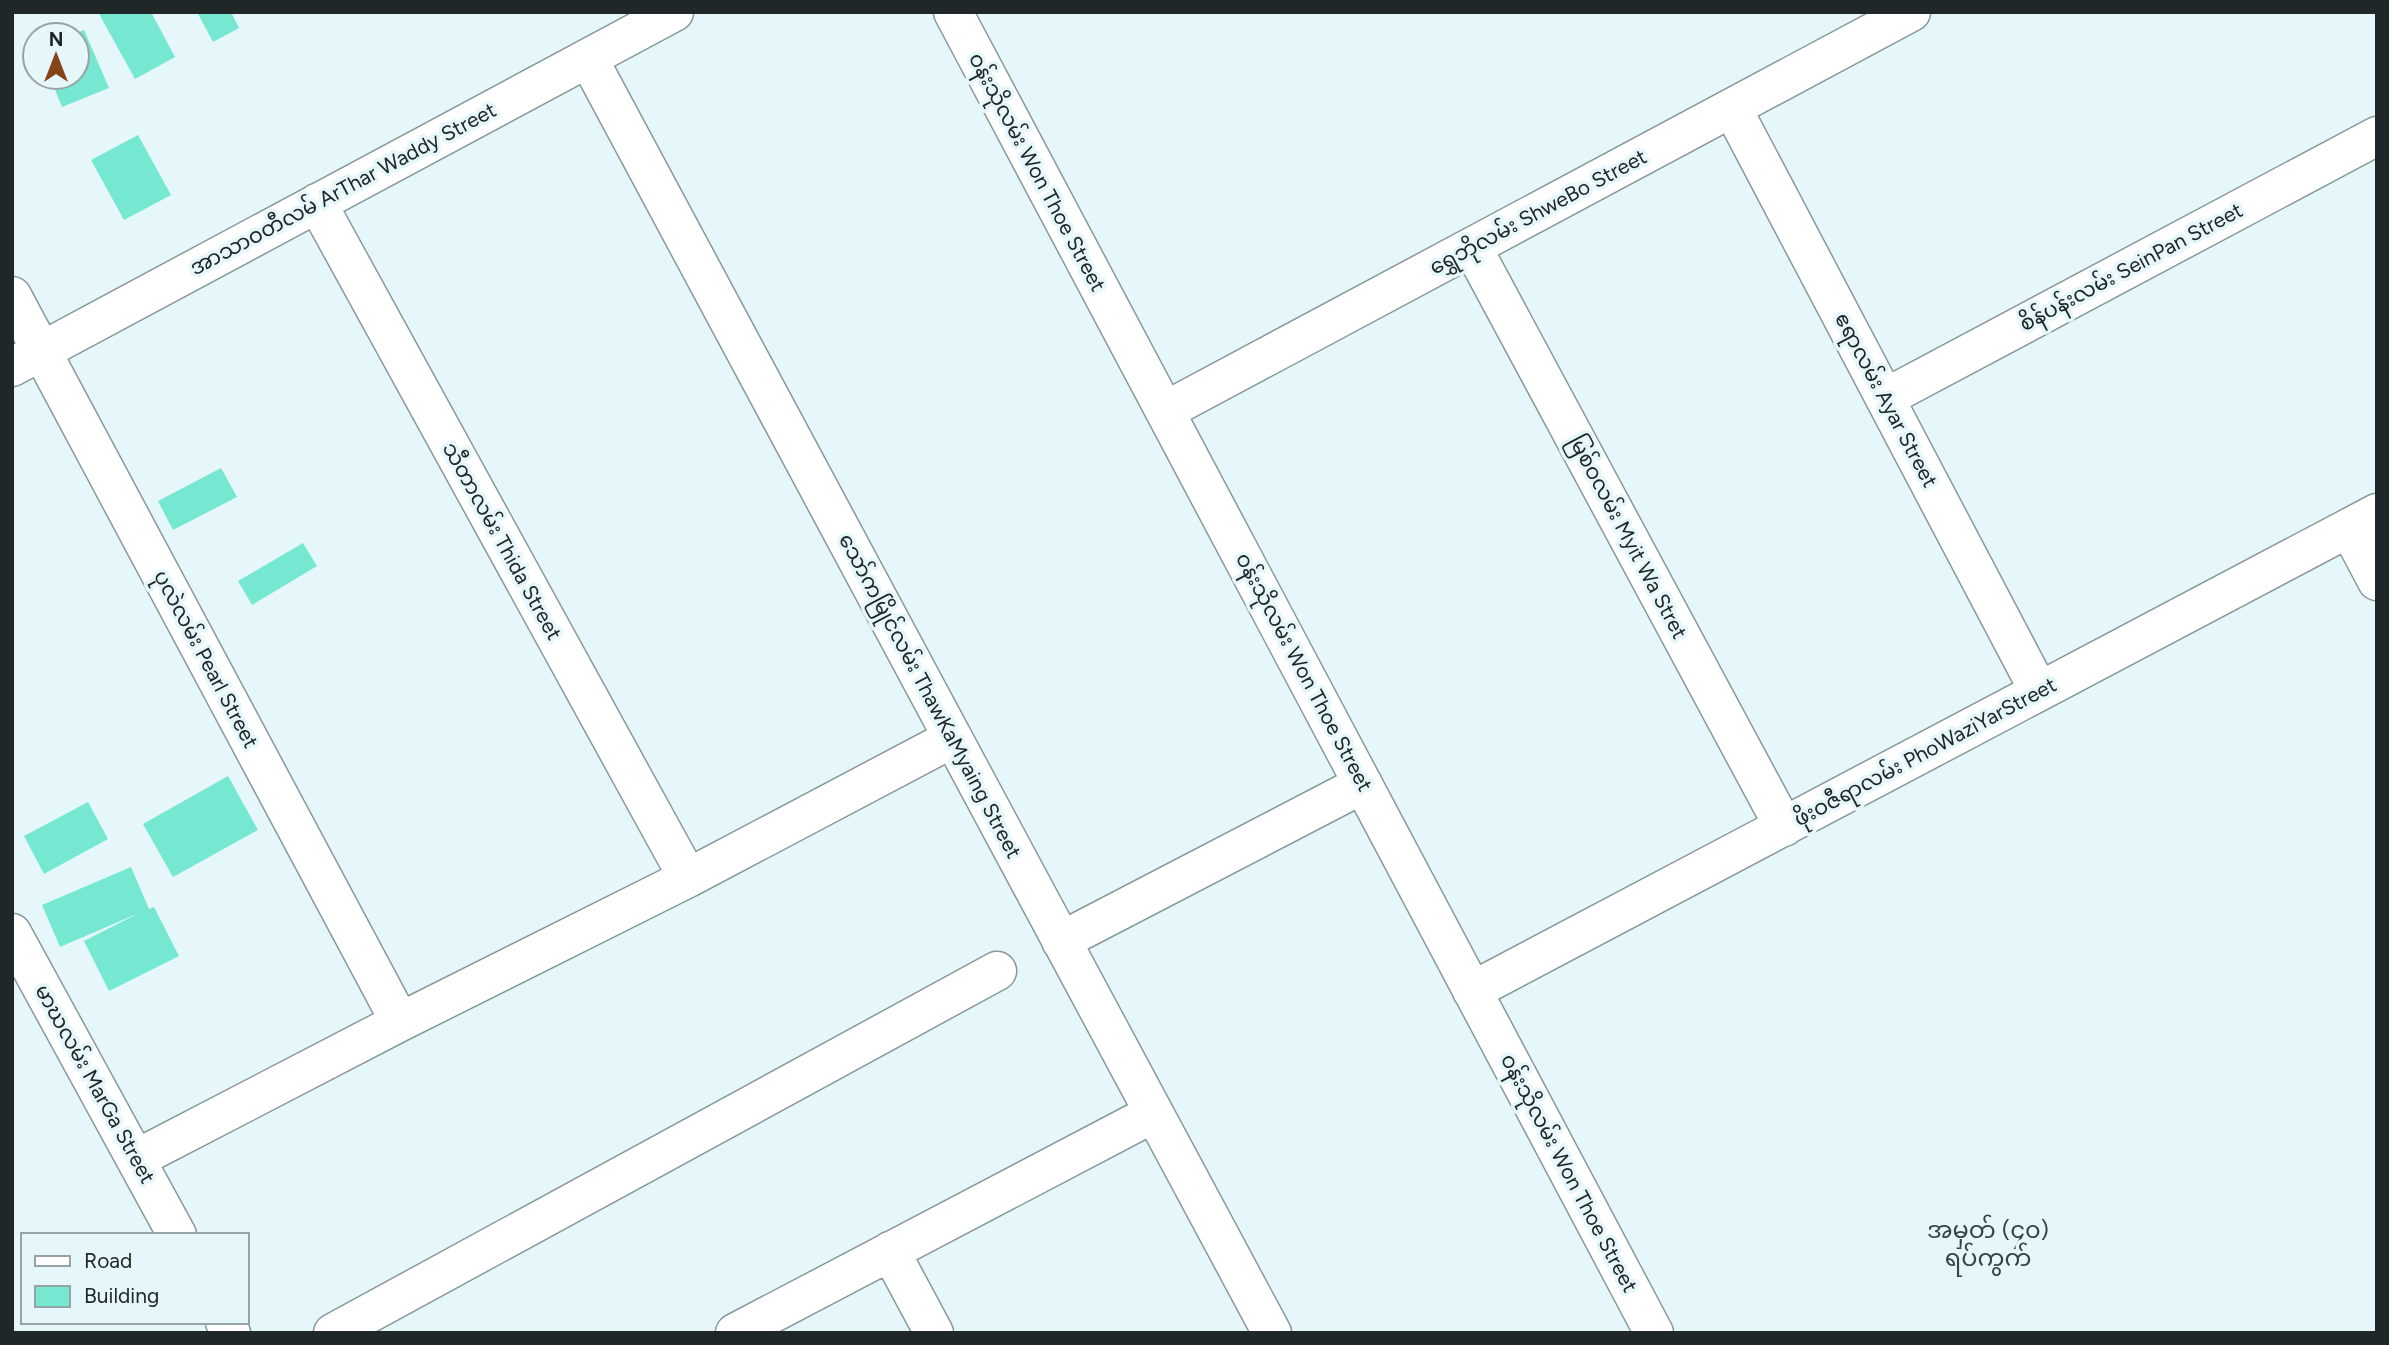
<svg xmlns="http://www.w3.org/2000/svg" width="2389" height="1345" font-family="Figtree,'Noto Sans Myanmar',sans-serif">
  <style>
    .building { fill: #76e8d1 }
    .lines { fill: none; stroke-linecap: round; stroke-linejoin: round }
    .minor-casing { stroke: #88999c; stroke-width: 41 }
    .minor { stroke: #fff; stroke-width: 38 }
    .labels { text-anchor: middle; stroke-width: 7; stroke-linejoin: round; paint-order: stroke }
    .street-label { font-size: 21px; fill: #202728; stroke: #e5f7fa }
    .quarter-label { font-size: 24px; fill: #354447; stroke: #e5f7fa }
  </style>
  <rect width="100%" height="100%" fill="#e5f7fa"/>
  <path class="building" d="M98 12H151L175 57 135 79Z
    M197 12H231L239 28 213 42Z
    M84 30 109 88 62 107 50 77H77V35H72Z
    M138 135 171 195 124 220 91 160Z
    M221 468 237 497 173 530 158 501Z
    M303 543 317 566 252 605 238 581Z
    M228 776 258 830 173 877 143 824Z
    M88 802 108 839 44 874 24 836Z
    M131 867 149 909 154 907 179 956 109 991 84 941 139 913 60 947 42 905Z"/>
  <g class="lines">
    <defs>
      <path id="minor" d="M953 12 1654 1333
        M588 58 1272 1333
        M1732 108 2039 691
        M317 203 688 878
        M1472 247 1784 827
        M12 296 400 1022
        M12 367 674 12
        M1885 398 2377 136
        M1165 411 1911 12
        M2349 528 2377 581
        M12 933 177 1235
        M1061 941 1363 784
        M1472 991 2377 513
        M136 1159 400 1022 688 878 953 738
        M890 1251 934 1333
        M225 1322 231 1333
        M333 1333 997 971
        M735 1333 1154 1113"/>
    </defs>
    <use href="#minor" class="minor-casing"/>
    <use href="#minor" class="minor"/>
  </g>
  <g class="labels">
    <g class="street-label">
      <text transform="translate(1037 172) rotate(62)" y="7">ဝန်းသိုလမ်း Won Thoe Street</text>
      <text transform="translate(343 189) rotate(-28)" y="7">အာသာဝတီလမ် ArThar Waddy Street</text>
      <text transform="translate(1538 212) rotate(-28)" y="7">ရွှေဘိုလမ်း ShweBo Street</text>
      <text transform="translate(2131 267) rotate(-28)" y="7">စိန်ပန်းလမ်း SeinPan Street</text>
      <text transform="translate(1886 400) rotate(62)" y="7">ဧရာလမ်း Ayar Street</text>
      <text transform="translate(1628 537) rotate(62)" y="7">မြစ်ဝလမ်း Myit Wa Stret</text>
      <text transform="translate(502 541) rotate(61)" y="7">သီတာလမ်း Thida Street</text>
      <text transform="translate(206 659) rotate(62)" y="7">ပုလဲလမ်း Pearl Street</text>
      <text transform="translate(1304 672) rotate(62)" y="7">ဝန်းသိုလမ်း Won Thoe Street</text>
      <text transform="translate(930 696) rotate(62)" y="7">သော်ကမြိုင်လမ်း ThawKaMyaing Street</text>
      <text transform="translate(1925 752) rotate(-28)" y="7">ဖိုးဝဇီရာလမ်း PhoWaziYarStreet</text>
      <text transform="translate(95 1084) rotate(61)" y="7">မာဃလမ်း MarGa Street</text>
      <text transform="translate(1569 1173) rotate(62)" y="7">ဝန်းသိုလမ်း Won Thoe Street</text>
    </g>
    <g class="quarter-label">
      <text x="1988" y="1238">အမှတ် (၄၀)<tspan x="1988" dy="28">ရပ်ကွက်</tspan></text>
    </g>
  </g>
  <rect width="2389" height="1345" fill="none" stroke="#202728" stroke-width="28"/>
  <rect x="21" y="1233" width="228" height="91" fill="#e5f7fa" stroke="#96a4a6" stroke-width="2"/>
  <rect x="35" y="1256" width="35" height="10" fill="#ffffff" stroke="#96a4a6" stroke-width="2"/>
  <text x="84" y="1268" font-size="21" fill="#202728">Road</text>
  <rect x="35" y="1286" width="35" height="21" fill="#76e8d1" stroke="#96a4a6" stroke-width="2"/>
  <text x="84" y="1303" font-size="21" fill="#202728">Building</text>
  <g transform="translate(56 56)"><circle r="33" fill="#e5f7fa" stroke="#96a4a6" stroke-width="2"/>
  <path d="M0-5L12 26L0 18L-12 26Z" fill="#884419"/>
  <text y="-10" font-size="19" font-weight="bold" text-anchor="middle" fill="#202728">N</text>
  </g>
</svg>
